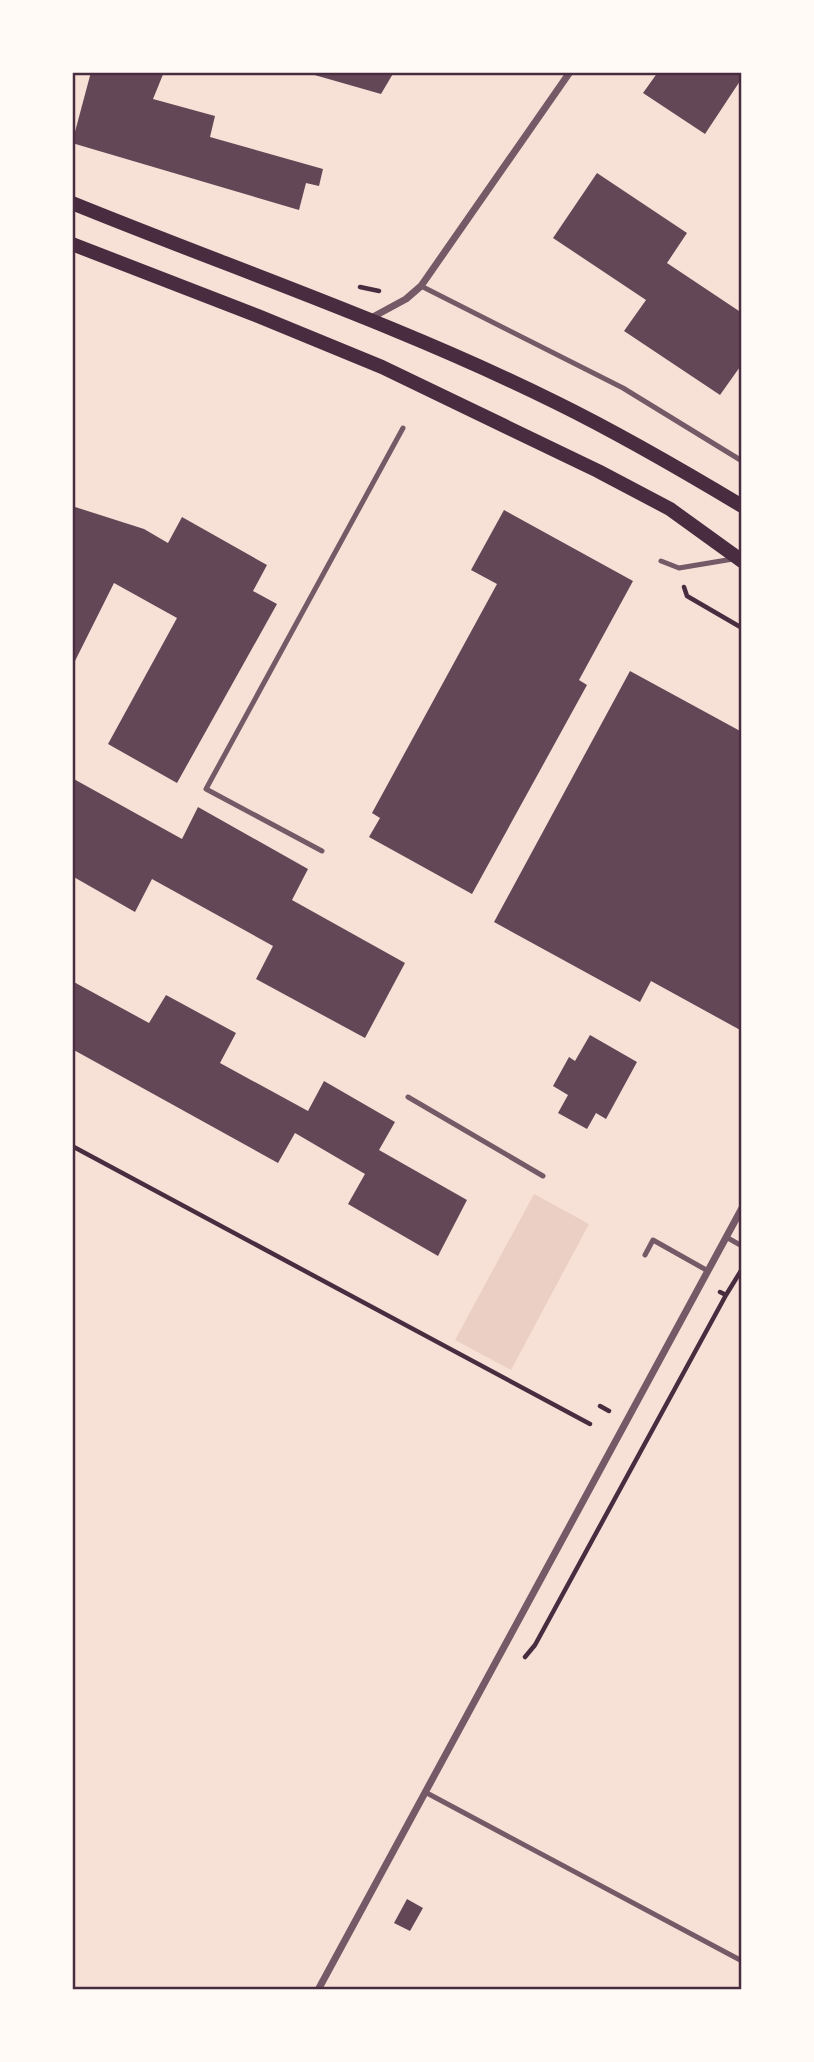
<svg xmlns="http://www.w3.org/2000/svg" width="814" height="2062" font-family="Helvetica,sans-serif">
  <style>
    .green { fill: #ebcfc5 }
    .building { fill: #644757 }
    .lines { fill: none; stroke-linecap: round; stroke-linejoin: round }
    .path { stroke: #4a2c40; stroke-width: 4.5 }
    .service { stroke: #755966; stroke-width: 5 }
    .minor { stroke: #755966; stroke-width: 7 }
    .secondary { stroke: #4a2c40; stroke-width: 14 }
    .neatline { fill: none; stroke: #4a2c40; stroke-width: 2.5 }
  </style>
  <rect width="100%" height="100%" fill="#f7e1d7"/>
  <path class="green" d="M534 1194 589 1224 511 1370 455 1340Z"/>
  <path class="building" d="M91 72 106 74 107 72H164L153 99 215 116 210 137 323 169 319 186 306 183 299 210 72 143Z
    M304 72H394L381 94Z
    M658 72H742V78L705 134 643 93Z
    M597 173 687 233 667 263 742 313V364L720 395 624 331 646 300 553 238Z
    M72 506 144 529 168 543 182 517 267 565 253 591 277 604 177 783 108 744 177 618 114 583 72 667Z
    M504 510 633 581 579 680 587 685 472 894 369 837 380 818 372 813 497 584 471 570Z
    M630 671 742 732V1031L651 981 640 1002 494 922Z
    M72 778 182 839 198 807 308 869 292 900 405 963 365 1038 256 979 273 946 152 879 135 912 72 876Z
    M72 981 149 1023 166 995 236 1033 220 1063 308 1111 324 1081 395 1122 379 1150 467 1200 438 1256 348 1204 365 1174 295 1133 278 1163 72 1049Z
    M590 1035 637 1062 606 1119 596 1113 587 1129 558 1113 568 1095 553 1086 569 1057 575 1061Z
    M407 1899 423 1908 410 1931 394 1923Z"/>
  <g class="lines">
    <path class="path" d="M360 287 379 291
      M684 587 687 596 742 628
      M72 1146 590 1424
      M726 1295 742 1269
      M600 1406 609 1411
      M525 1657 535 1645 726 1295 720 1292"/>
    <path class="service" d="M421 286 623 388 742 461
      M661 561 679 568 733 559
      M322 851 206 789 403 428
      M408 1097 543 1176
      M726 1237 742 1246
      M645 1255 653 1240 708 1271
      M425 1792 742 1961"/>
    <path class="minor" d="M371 318 406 299 421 286 570 72
      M318 1990 742 1208"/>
    <path class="secondary" d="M72 203C234 269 400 325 557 403 620 434 682 470 742 506
      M72 244 258 316 382 367 598 471 670 509 742 561"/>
  </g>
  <rect width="814" height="2062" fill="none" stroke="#fffaf5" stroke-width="147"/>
  <rect x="74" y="74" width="666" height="1914" class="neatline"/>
</svg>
